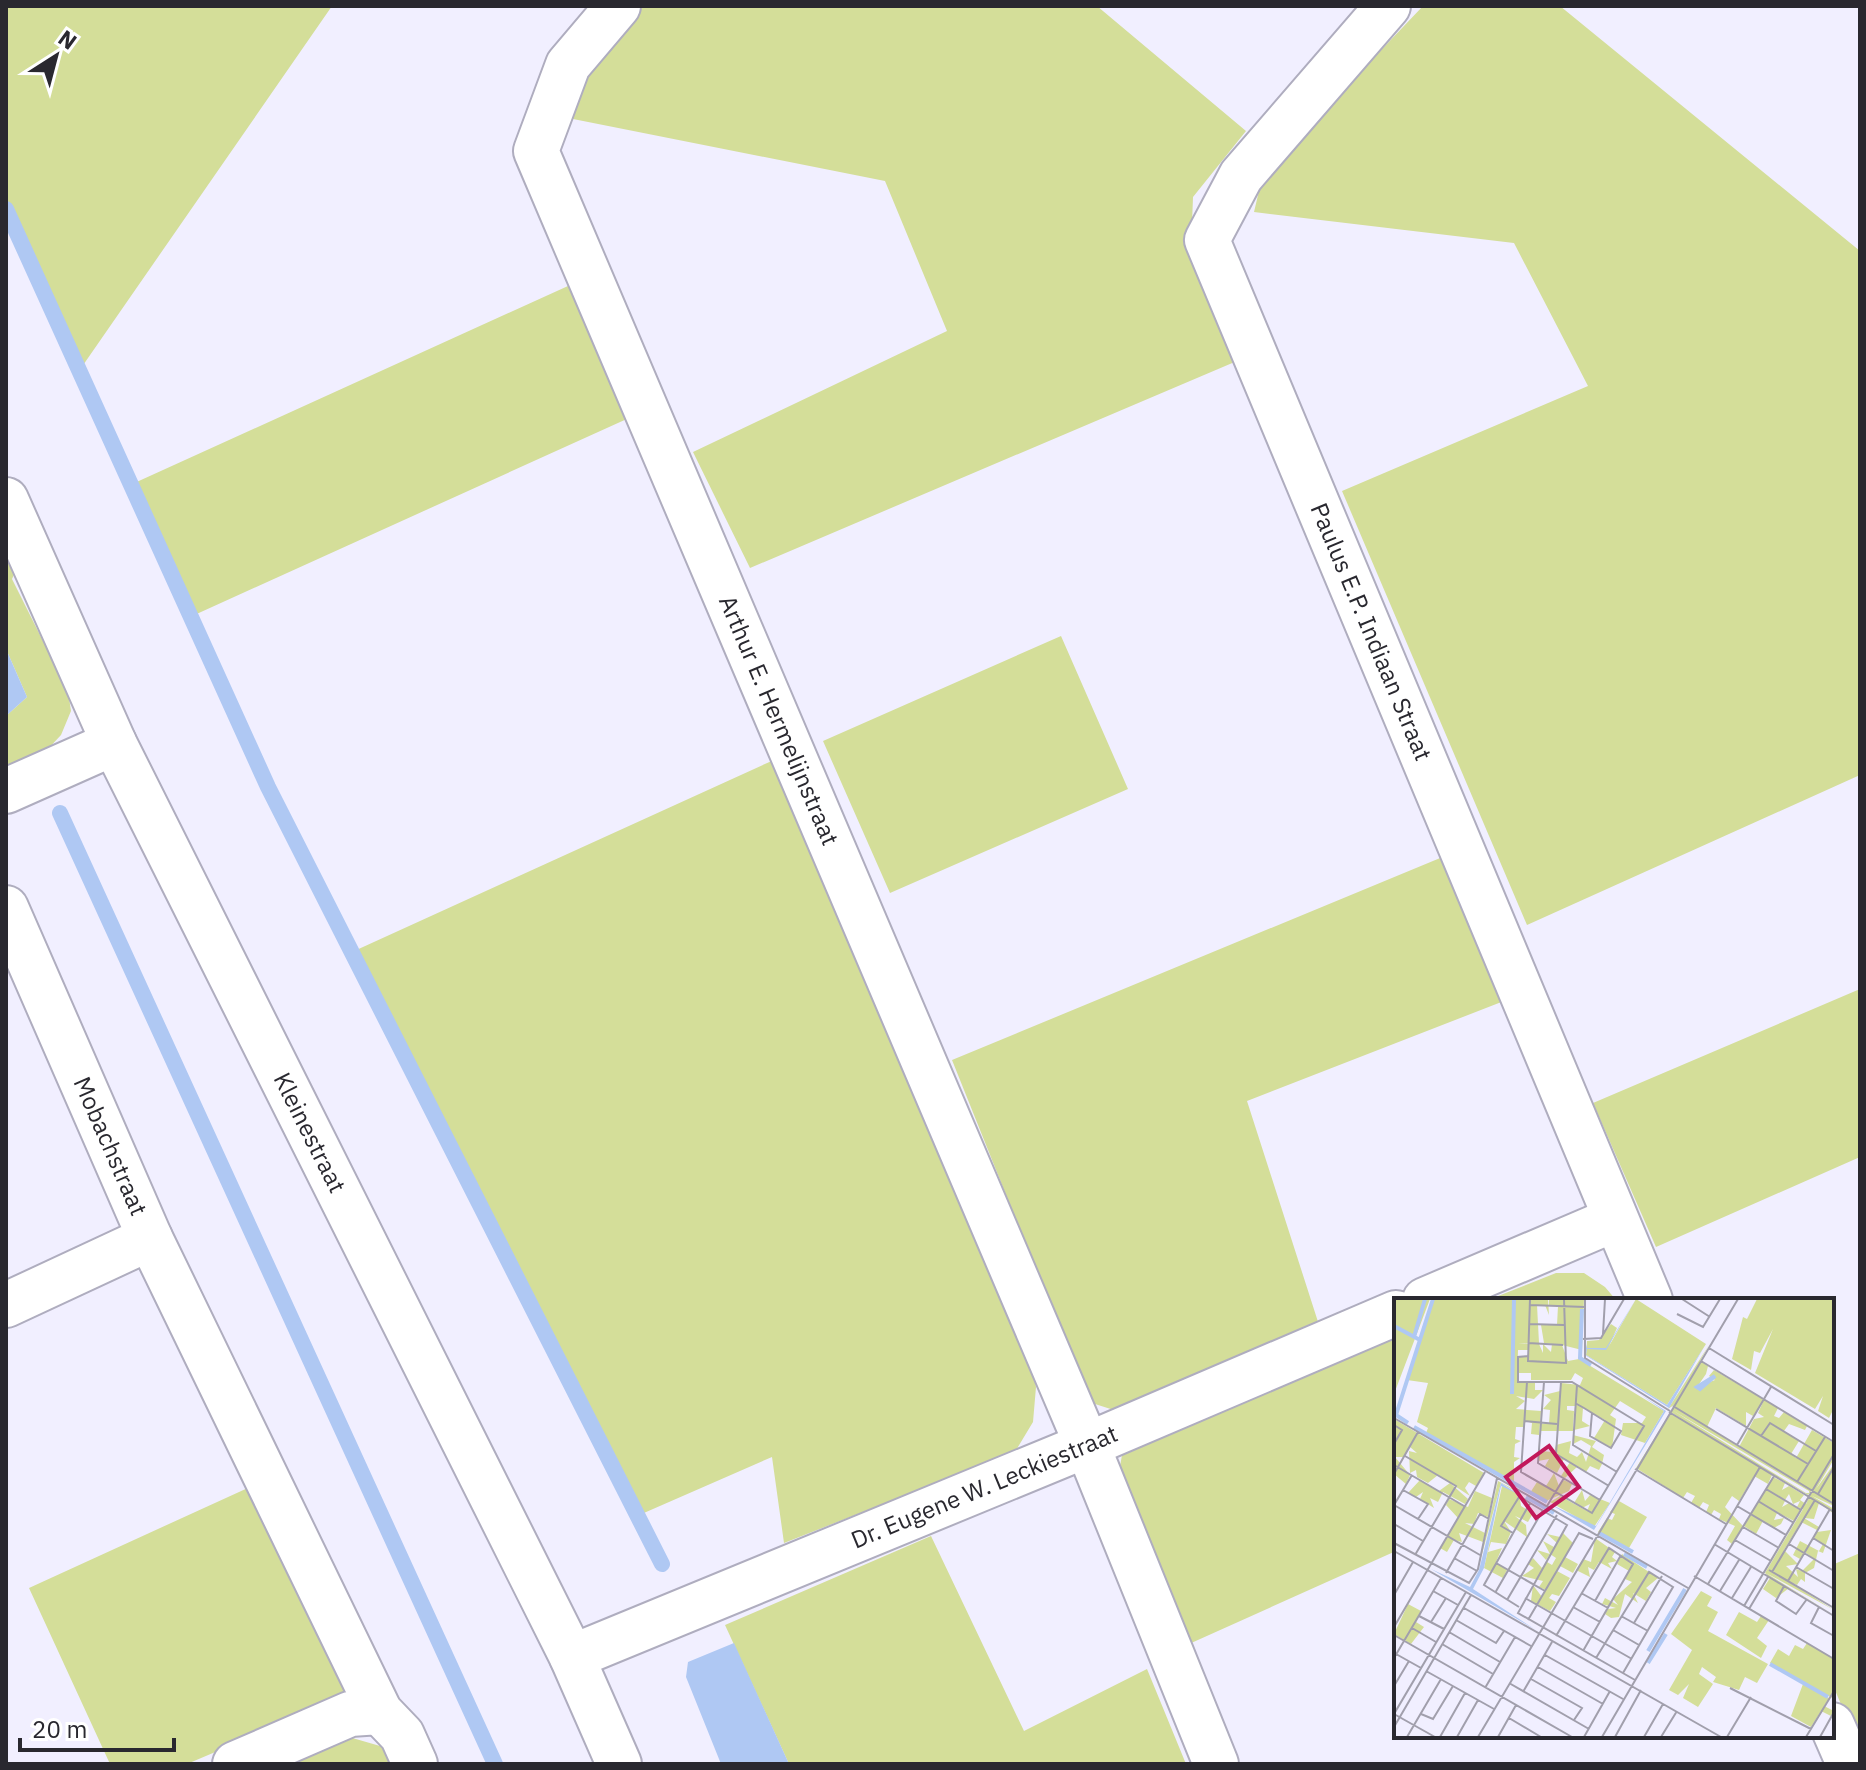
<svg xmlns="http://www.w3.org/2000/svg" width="1866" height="1770" font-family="'IBM Plex Sans',sans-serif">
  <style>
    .green { fill: #d4de99 }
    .water { fill: #afc8f3 }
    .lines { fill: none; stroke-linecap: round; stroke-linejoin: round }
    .stream { stroke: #afc8f3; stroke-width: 16 }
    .minor-casing { stroke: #afadbf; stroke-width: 48 }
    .minor { stroke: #fff; stroke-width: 44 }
    .labels { text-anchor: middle; stroke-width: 6; stroke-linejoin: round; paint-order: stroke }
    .street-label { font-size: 24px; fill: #29282f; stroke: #fff }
    .inset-river { fill: none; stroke: #afc8f3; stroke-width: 4 }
    .inset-road { fill: none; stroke: #a19fac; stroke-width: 2 }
    .view { fill: #c2185b; fill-opacity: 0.15; stroke: #c2185b; stroke-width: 4 }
    .inset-edge { fill: none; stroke: #29282f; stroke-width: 4 }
  </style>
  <rect width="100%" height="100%" fill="#f1efff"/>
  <path class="green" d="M6 6H332L79 371 6 209Z
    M642 6H1097L1246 131 1193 197 1191 251 1237 361 750 568 693 452 947 331 885 181 563 117 586 71Z
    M1423 6H1560L1860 251V775L1527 925 1342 491 1588 386 1514 243 1254 212 1263 174Z
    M568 286 629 418 190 617 130 485Z
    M6 544 17 568 12 579 68 691 71 711 61 735 47 750 6 767V716L27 697 6 649Z
    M1061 636 1128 789 890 893 823 741Z
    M776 759 1031 1359 1036 1387 1033 1422 1015 1452 784 1543 772 1457 637 1516 352 952Z
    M1445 856 1504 1001 1247 1101 1320 1328 1120 1412 1095 1404 1083 1387 952 1060Z
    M1860 989V1157L1656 1247 1593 1103Z
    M1556 1273H1584L1605 1287 1616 1300H1488Z
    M1396 1337V1551L1189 1644 1118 1478 1122 1455 1147 1437Z
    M276 1475 348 1696 187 1764H110L29 1588Z
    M931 1536 1024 1731 1147 1669 1186 1764H789L725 1625Z
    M1860 1553V1724L1851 1728 1832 1683V1565Z
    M349 1737 380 1746 395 1764H265Z"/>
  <path class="water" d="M6 649 27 697 6 716Z
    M734 1643 789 1764H721L686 1677 688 1662Z"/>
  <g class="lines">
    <path class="stream" d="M6 209 268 787 662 1564
      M60 813 495 1764"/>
    <defs>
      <g id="minor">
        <path id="s1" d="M618 6 568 65 536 151 1087 1445 1216 1764"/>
        <path id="s2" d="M1388 6 1241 176 1207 240 1650 1300"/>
        <path id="s3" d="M6 500 114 743 572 1657 619 1764"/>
        <path d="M6 791 114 743"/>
        <path id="s4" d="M6 908 150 1238 6 1305"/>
        <path d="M150 1238 380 1712 402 1735 415 1764"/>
        <path d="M1425 1300 1615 1219"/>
        <path id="s5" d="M572 1657 1087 1445 1396 1313"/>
        <path d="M1832 1725 1849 1764"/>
        <path d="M235 1764 350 1714 380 1712"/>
      </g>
    </defs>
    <use href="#minor" class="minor-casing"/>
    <use href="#minor" class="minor"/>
  </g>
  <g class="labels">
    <g class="street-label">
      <text dy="8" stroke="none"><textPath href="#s2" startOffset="722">Paulus E.P. Indiaan Straat</textPath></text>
      <text dy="8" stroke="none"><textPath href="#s1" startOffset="788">Arthur E. Hermelijnstraat</textPath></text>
      <text dy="8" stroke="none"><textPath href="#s3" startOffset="702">Kleinestraat</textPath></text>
      <text dy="8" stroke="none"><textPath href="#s4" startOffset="260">Mobachstraat</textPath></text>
      <text dy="8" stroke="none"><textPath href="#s5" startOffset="446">Dr. Eugene W. Leckiestraat</textPath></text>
    </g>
  </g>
  <g transform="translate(1394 1298)">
    <rect width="440" height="440" fill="#f1efff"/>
    <path d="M0 1H36L0 96ZM39 1H154L155 17 151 7H143L145 45H124L145 46 149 55V46L157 54 158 46 150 45 147 27H163L164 8 155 7V1H190L188 52 168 47 174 63 185 61 270 113 251 145 227 137 229 125H248L252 119 226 103 216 117 222 121 218 150 200 140 211 122 189 110 188 123 196 128 180 132 181 108H173V112L180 113 179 133H147V126L155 125 156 112 149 111 157 102 150 97 166 93 167 85 186 87 189 80 181 75 177 82H137V75H124L125 59H133L135 52H124L123 83 141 84V92H149L140 101 122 98 131 103 122 111 147 113 145 137 137 136 138 125 132 123 129 129H122L121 141 127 143 121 146 120 159 126 160 120 164V186L32 135 34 130 23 124 34 85 13 82ZM242 1 312 46 273 107 192 57 193 43 205 42 217 26 223 30 215 48ZM363 1H440V110L435 120 424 113 429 98 421 111 361 75 379 31 366 55 360 53 357 72 338 61 349 19 353 21ZM315 47 306 63 314 68 312 76 303 89 321 82 315 78 320 72 384 110 380 118 385 120 390 114 413 128 411 132 395 126 390 133 405 143 397 156 402 160 418 132 440 145V161L422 191 440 166V208L418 198 440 211V216L425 205 420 221 410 220 425 229 423 232 407 224 390 252 404 266 392 268 404 279 402 271 408 273 420 261 411 254 406 261 399 257 406 243 425 253 429 246 420 240 423 234 437 232 429 255 424 253 420 270 411 275V284L407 281 403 287 392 282 440 312 372 275 440 317 395 290 382 300 369 291 376 280 371 275 409 211 403 209 406 203 399 206 395 196 391 202 380 195 391 203 388 209 395 205 406 212 400 223 375 210 383 215 380 222 390 220 387 226 380 230 369 223 362 236 350 228 379 179 391 185 388 192 395 188 410 197 406 202 412 206 419 191 414 197 365 168 378 177 374 186 360 178 345 203 338 198 331 209 349 228 338 246 333 242 341 228 325 221 327 216 320 212 317 217 312 214 315 207 309 204 305 210 297 205 301 198 293 194 289 200 242 170 276 115 289 122 277 114 280 107 274 111ZM369 104 364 115 370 119 360 121 345 149 313 129 322 110 352 128V114L359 118ZM278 112 415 193V195H412ZM0 121 90 175 82 188 75 184 71 190 76 198 44 177 34 185 23 179 22 172 16 175 15 153 23 155 16 149 10 159H1L16 177 12 186 0 176ZM179 137 202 143 198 149 210 157 208 166 205 172 196 168 192 174 183 169 171 180 167 178 176 164 170 161 163 175 151 168 155 161 144 163 145 153 160 154 162 147 177 143 175 155 183 159 188 154 192 164 197 148 187 142 179 146ZM160 175 165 188 170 182 178 186 175 193 152 203 136 195 143 184 152 188ZM26 182 45 193 56 185 74 201 71 206 49 194 44 204 36 200 40 210 26 201 29 194 22 199 14 195ZM104 183 125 194 127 208 139 215 134 224 121 218 132 227 133 239 110 223 117 234 112 246 97 244 94 254 108 250 102 264 113 272 109 280 90 270 108 188 124 195 107 185 84 271ZM188 192 191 203 196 197 216 205 200 229 156 204 166 198 193 213 196 206 188 210 180 205ZM81 193 98 200 94 219 84 215 80 226 71 225 91 235 89 244 65 235 68 244 60 242 53 254 46 250 64 220 52 207 55 201 74 209ZM225 203 253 219 235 250 204 234 213 220 218 222 221 216 216 214ZM169 235 179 245 171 259 184 266 179 275 166 268 163 273 176 280 165 298 158 296 155 300 162 304 156 313 137 303 139 287 148 299 152 292 145 289 149 283 128 278 140 270 134 266 139 260 148 270 153 264 158 267 162 260 156 256 152 262 143 252 156 256 149 243 160 249 163 245 153 236 166 239ZM201 240 221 254 218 259 223 263 214 265 218 271 205 264 200 272 194 269 196 279 182 272 189 261 197 264ZM228 256 264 280 252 290 257 294 252 303 239 295 244 305 231 296 225 319 217 320 211 316 214 311 222 310 208 306 211 300 224 307 219 301 238 284 231 281 235 273 223 266ZM307 293 318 299 313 308 324 314 314 333 374 366 363 385 351 379 345 392 319 384 322 379 308 369 305 376 319 386 304 409 289 400 295 386 284 397 275 392 298 352 277 336ZM14 306 27 313 22 324 30 329 17 346 0 336ZM345 314 363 324 367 318 375 322 363 340 373 348 367 360 332 337ZM413 345 440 361V401L376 365 384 351 395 358 401 347 409 351ZM409 386 435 400 430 408 440 413 437 418 427 413 417 429 397 418Z" fill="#d4de99" fill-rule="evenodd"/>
    <path d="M242 1 212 52 193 51 192 57 273 107 310 49 275 110 191 57V43L193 50H212ZM247 97 272 113 200 232 156 206 202 228 270 113ZM107 185 124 196 107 188 90 270 79 291 142 332 37 271 76 289 85 272Z" fill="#afc8f3"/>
    <path class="inset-river" d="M188 11 186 60 197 67M0 28 26 42M20 39 31 1M321 78 306 91 303 89ZM118 96 120 1M14 125 2 117 39 1M20 129 153 204M132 199 160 215M205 235 239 254M230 256 253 269M254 353 291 291M254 365 272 336M376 366 434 399"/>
    <path class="inset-road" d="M136 1 134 63 172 65 170 1M191 1V60L276 113M288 1 316 19M136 7 191 9M283 16 309 29 326 1M135 26 170 27M209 36 211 1M189 41 207 40 230 1M134 45 169 47M315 50 440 127M307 63 440 144M133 84 127 174 198 215 250 128 178 84H124V59L134 58M150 84 144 165 206 202M167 84 162 156 215 188M183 87 179 147 223 174M181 105 190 110 227 133 217 150 196 138 198 115M279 108 440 206M322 111 414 166M275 114 440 214M0 120 294 290M130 123 163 126M0 127 8 132 0 146M367 138 376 125 422 153M343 147 377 89M11 158 62 188 21 257M0 167 70 208M241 171 332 226M0 176 24 134M18 177 0 207 86 257M403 184 431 139M372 191 407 212M9 192 34 206 24 221M424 196 440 169M125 198 136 205 90 287 125 309M364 203 400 225M136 205 173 227 124 315 241 382M153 208 170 180M343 208 392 237M0 226 29 243M349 229 385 250M119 235 107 228 125 199M419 240 440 253M341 242 377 263M0 245 75 285 84 271 103 180M320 246 440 318M395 246 440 273M0 253 327 439M60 260 83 273M102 265 151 293M402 269 440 291M375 272 440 310M378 274 421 202M52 275 86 216 95 221M300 278 440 361M394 283 436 211M314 286 380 178M390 288 382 303 402 316 413 301M39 293 64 307M326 293 345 262M101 295 149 212M187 295 214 310M0 297 19 264M131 300 238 361M338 300 357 269M113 302 163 217M201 303 227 257M350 308 440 156M179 309 206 324M425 309 417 325 440 338M70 310 137 348M355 311 374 279M25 318 50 331M227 318 254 333M62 322 102 345 110 333M134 322 185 235 199 241M37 324 52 300M240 325 268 278M0 329 91 174M18 330 42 344M219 332 245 347M55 334 106 364M0 337 178 439M162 338 215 250 239 266 189 353M48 346 99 376M2 356 27 370M151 357 229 401M0 360 47 280M202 360 255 274 279 289 229 375M144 369 209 406M32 373 100 411M137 381 188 410 180 422M115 385 195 431M0 388 15 363M91 390 121 339M336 390 417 431M129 394 158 344M27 416 39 421 59 388M115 420 147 439M0 429 77 297M13 439 47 381M41 439 0 416 72 294M46 439 71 395M63 439 84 402M84 439 344 1M104 439 122 407M190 439 216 393M208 439 366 169M221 439 247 392M250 439 269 406M267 439 283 413M333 439 357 399M412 439 440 393M426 439 440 414"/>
    <path class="view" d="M155 148 185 189 142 220 112 179Z"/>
    <rect width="440" height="440" class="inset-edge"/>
  </g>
  <rect width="1866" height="1770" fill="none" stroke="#29282f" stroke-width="16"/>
  <g transform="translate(56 56) rotate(36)" stroke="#ffffff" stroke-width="6" paint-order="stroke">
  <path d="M0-6L14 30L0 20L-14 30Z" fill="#29282f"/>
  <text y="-12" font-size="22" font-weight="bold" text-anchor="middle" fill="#29282f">N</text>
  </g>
  <path d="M20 1738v12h154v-12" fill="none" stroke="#29282f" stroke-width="4"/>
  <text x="32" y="1738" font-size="24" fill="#29282f" stroke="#ffffff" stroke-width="6" paint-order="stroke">20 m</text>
</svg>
